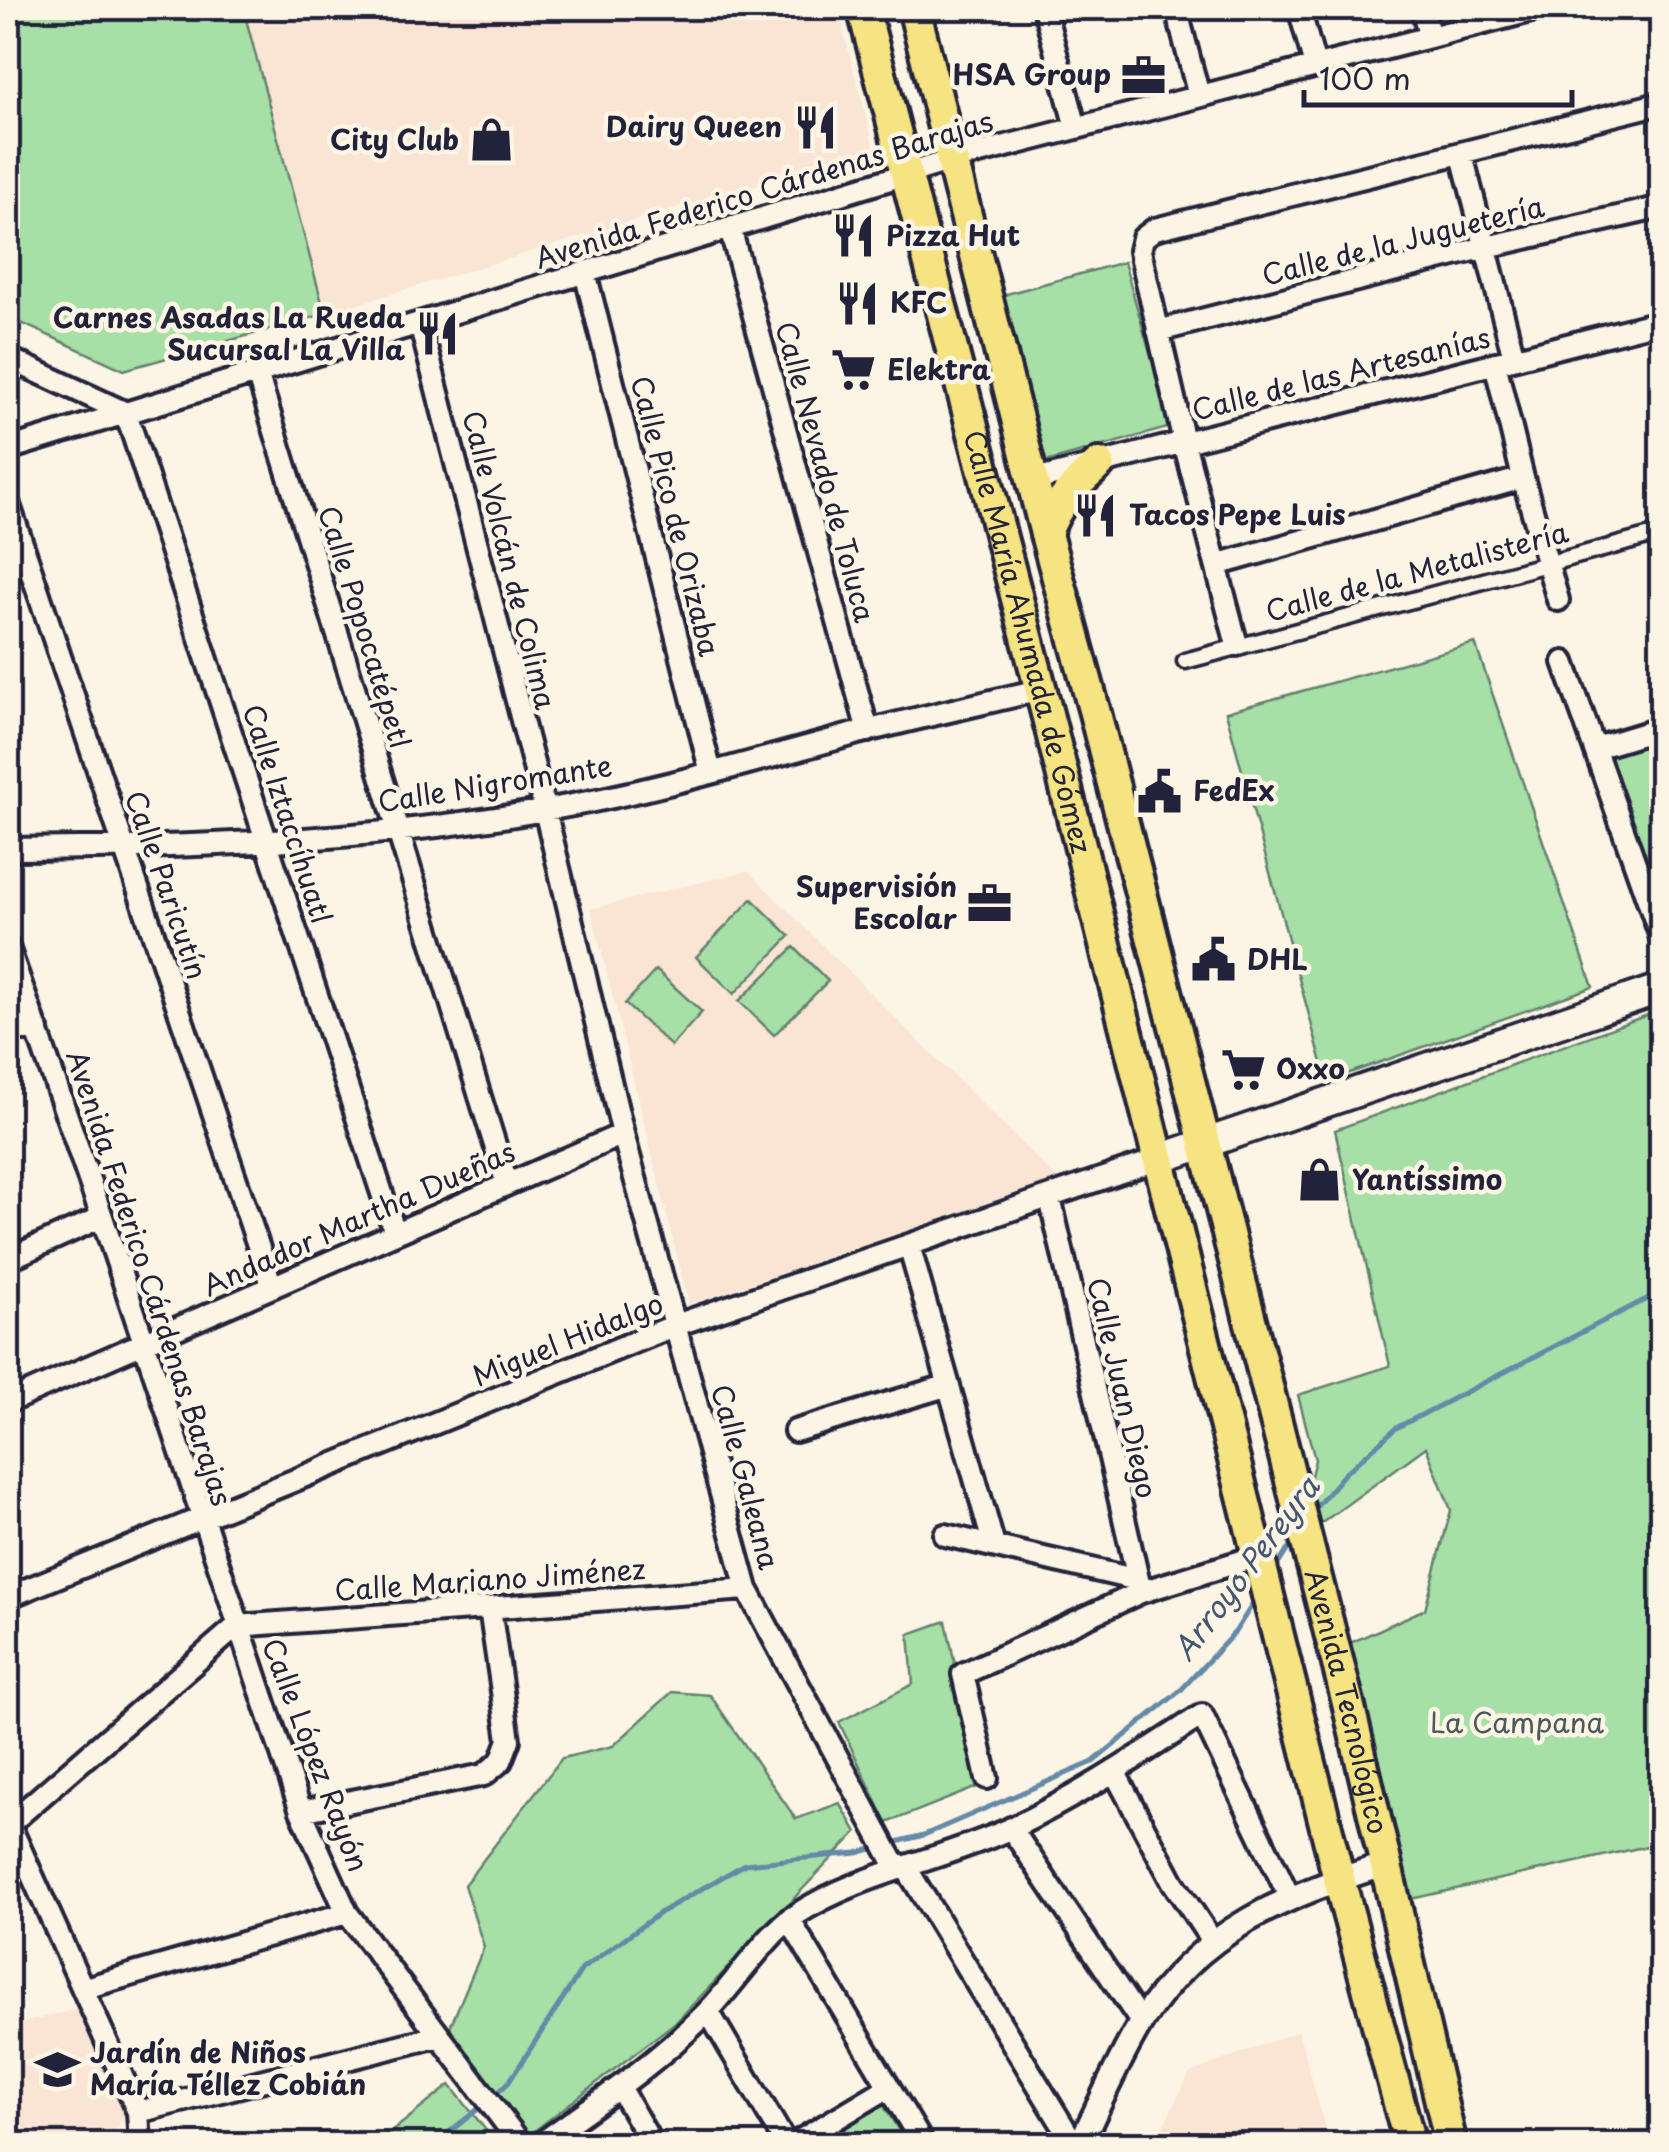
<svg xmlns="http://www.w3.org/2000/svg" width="1669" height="2152" font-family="'Playpen Sans',sans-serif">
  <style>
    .built { fill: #fae4d4 }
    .green { fill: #a6e0a6; stroke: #648170; stroke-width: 2.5 }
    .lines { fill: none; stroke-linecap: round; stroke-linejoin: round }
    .stream { stroke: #648aa8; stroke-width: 5 }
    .pedestrian-casing { stroke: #22223b; stroke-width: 21 }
    .minor-casing { stroke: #22223b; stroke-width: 28 }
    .tertiary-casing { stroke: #22223b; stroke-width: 30 }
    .secondary-casing { stroke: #22223b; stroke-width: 35 }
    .primary-casing { stroke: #22223b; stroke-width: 38 }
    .pedestrian { stroke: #fcf5e5; stroke-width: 14 }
    .minor { stroke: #fcf5e5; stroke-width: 20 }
    .tertiary { stroke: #fcf5e5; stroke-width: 22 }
    .secondary { stroke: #fcf5e5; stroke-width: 28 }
    .primary { stroke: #f6e381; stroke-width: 30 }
    .labels { text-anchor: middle; stroke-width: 9; stroke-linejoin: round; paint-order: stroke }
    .poi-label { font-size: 28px; font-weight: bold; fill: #22223b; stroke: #fcf5e5; text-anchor: start }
    .street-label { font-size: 28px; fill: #22223b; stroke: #fcf5e5 }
    .park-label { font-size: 28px; fill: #4a5b5b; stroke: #fcf5e5 }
    .water-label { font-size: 30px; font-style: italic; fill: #435672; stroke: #fcf5e5 }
  </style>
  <rect width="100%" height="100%" fill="#fcf5e5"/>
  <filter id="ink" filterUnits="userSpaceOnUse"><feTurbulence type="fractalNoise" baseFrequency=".01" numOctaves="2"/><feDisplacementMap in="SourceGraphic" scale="20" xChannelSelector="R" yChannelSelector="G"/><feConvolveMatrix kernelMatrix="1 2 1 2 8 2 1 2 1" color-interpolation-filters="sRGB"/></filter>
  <g filter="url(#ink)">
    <path class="built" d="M243 8H837L876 154 696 202 325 314Z
      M748 871 1057 1179 689 1304 591 909Z
      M79 2008 126 2111 109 2144H8V2027Z
      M1298 2031 1330 2144H1154L1190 2073Z"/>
    <path class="green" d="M8 8H243L325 314 124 370 8 317Z
      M1124 262 1171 427 1046 462 999 296Z
      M1475 643 1593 987 1327 1081 1226 712Z
      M1661 738V854L1642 861 1606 756Z
      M752 899 790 936 734 994 696 957Z
      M794 947 828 981 774 1035 739 1001Z
      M656 970 702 1012 671 1046 625 1004Z
      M1661 1010V1843L1411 1899 1348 1644 1425 1609 1451 1510 1426 1447 1319 1525 1309 1483 1315 1460 1298 1395 1390 1366 1335 1130Z
      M946 1621 980 1786 887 1823 839 1722 913 1684 909 1634Z
      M672 1692 710 1695 796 1819 840 1803 857 1832 677 2021 529 2135 464 2053 450 2027 484 1947 464 1885 562 1758 613 1746Z
      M450 2085 489 2134 477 2144H376Z
      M882 2103 907 2144H813Z"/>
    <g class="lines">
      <path class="stream" d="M1312 1512 1344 1474 1396 1428 1662 1291
        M1274 1571 1295 1538
        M889 1844 924 1835 1093 1762 1181 1690 1235 1632 1257 1597
        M491 2099 509 2082 582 1969 661 1912 745 1864 857 1853 879 1847
        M434 2144 482 2106"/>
      <defs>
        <path id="pedestrian" d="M1185 661 1662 533"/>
        <path id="minor" d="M1044 8 1076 128
          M1176 8 1199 96
          M1299 8 1315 66
          M1422 8 1430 37
          M1462 155 1514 358
          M730 228 868 731
          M585 272 711 773
          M420 323 545 810 623 1134 747 1589 893 1861 907 1869 1074 2144
          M1158 331 1486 247 1662 207
          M8 358 126 413 395 1233
          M1495 363 1523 478 1558 600
          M257 373 507 1184
          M8 449 952 160 1543 8
          M1035 480 1662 321
          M8 502 272 1287
          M1216 565 1523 478
          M1237 645 1184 442 1140 251 1143 238 1155 229 1662 103
          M1564 662 1662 940
          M1596 748 1662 728
          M8 849C186 848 369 841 545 810 652 792 757 760 862 732 921 717 980 704 1039 690
          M8 947 102 1217 301 1811 347 1913 521 2144
          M8 1030H38
          M1050 1198 1141 1592
          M909 1245 994 1546
          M8 1247 13 1257 102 1217
          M8 1402 623 1134
          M795 1431 946 1386
          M945 1535 1138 1580
          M8 1597 676 1325 1159 1159
          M237 1626 747 1589
          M1114 1771 1173 1882 1212 1941
          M987 1778 963 1674 1141 1592 1258 1556
          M301 1811 484 1775 501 1761 509 1740 490 1608
          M9 1824 138 2112 140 2144
          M8 1825 237 1626
          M1011 1828 1141 2022
          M789 1919 923 2144
          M85 1988 347 1913
          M708 2011 786 2144
          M619 2087 652 2144
          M138 2112 438 2036
          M540 2144C597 2103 657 2063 707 2012 732 1987 767 1934 794 1916 857 1874 942 1860 1012 1828 1079 1796 1140 1755 1202 1715L1290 1898
          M794 2144 889 2087"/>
        <path id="tertiary" d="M1080 2144C1100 2104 1118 2060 1142 2021 1199 1930 1288 1894 1387 1864"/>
        <path id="secondary" d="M1159 1159 1662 988"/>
        <g id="primary">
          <path id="s1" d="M863 8 1051 729 1339 1879 1410 2144"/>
          <path id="s2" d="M914 8 1046 534 1095 713 1348 1703 1451 2144"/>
          <path d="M1046 534C1056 503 1075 485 1099 464"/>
        </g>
      </defs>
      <use href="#pedestrian" class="pedestrian-casing"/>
      <use href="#minor" class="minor-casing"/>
      <use href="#tertiary" class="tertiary-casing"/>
      <use href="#secondary" class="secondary-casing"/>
      <use href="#primary" class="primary-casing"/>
      <use href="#pedestrian" class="pedestrian"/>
      <use href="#minor" class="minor"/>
      <use href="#tertiary" class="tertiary"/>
      <use href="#secondary" class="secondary"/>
      <use href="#primary" class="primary"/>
    </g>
  </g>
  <defs>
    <symbol id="office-bare" viewBox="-9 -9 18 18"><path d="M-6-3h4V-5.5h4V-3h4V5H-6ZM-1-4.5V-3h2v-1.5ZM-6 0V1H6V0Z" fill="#22223b" stroke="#fcf5e5" stroke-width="2.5" paint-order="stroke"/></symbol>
    <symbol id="restaurant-bare" viewBox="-9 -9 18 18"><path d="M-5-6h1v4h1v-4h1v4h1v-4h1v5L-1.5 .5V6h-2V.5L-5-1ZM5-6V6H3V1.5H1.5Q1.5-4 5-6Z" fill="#22223b" stroke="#fcf5e5" stroke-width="2.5" paint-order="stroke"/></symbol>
    <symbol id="shop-bare" viewBox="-9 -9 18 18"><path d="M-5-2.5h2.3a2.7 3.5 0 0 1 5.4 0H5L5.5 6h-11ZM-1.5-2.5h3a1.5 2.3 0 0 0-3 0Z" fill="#22223b" stroke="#fcf5e5" stroke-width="2.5" paint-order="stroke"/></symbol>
    <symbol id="supermarket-bare" viewBox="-9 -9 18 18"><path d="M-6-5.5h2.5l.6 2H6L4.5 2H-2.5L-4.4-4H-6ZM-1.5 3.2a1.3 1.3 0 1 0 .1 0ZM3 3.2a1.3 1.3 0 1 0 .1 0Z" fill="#22223b" stroke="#fcf5e5" stroke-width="2.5" paint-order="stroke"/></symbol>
    <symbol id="civic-bare" viewBox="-9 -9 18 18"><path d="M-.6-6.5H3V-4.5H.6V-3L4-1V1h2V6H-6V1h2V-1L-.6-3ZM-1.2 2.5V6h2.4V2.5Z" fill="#22223b" stroke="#fcf5e5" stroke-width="2.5" paint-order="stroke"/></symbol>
    <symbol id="school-bare" viewBox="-9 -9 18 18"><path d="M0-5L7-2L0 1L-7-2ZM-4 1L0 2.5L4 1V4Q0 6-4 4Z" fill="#22223b" stroke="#fcf5e5" stroke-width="2.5" paint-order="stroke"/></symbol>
  </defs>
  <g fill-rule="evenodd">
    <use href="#office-bare" x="1112" y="44" width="63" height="63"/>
    <use href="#restaurant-bare" x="784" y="96" width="63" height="63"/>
    <use href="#shop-bare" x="460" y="108" width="63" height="63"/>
    <use href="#restaurant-bare" x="822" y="204" width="63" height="63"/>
    <use href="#restaurant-bare" x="826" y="272" width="63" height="63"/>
    <use href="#restaurant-bare" x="406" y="302" width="63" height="63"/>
    <use href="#supermarket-bare" x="822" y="338" width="63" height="63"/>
    <use href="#restaurant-bare" x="1064" y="484" width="63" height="63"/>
    <use href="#civic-bare" x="1128" y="760" width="63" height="63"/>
    <use href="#office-bare" x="958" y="872" width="63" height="63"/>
    <use href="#civic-bare" x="1182" y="928" width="63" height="63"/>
    <use href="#supermarket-bare" x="1212" y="1038" width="63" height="63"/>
    <use href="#shop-bare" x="1288" y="1148" width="63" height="63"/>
    <use href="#school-bare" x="26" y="2038" width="63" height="63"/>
  </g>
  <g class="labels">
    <g class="poi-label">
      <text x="1111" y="85" text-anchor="end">HSA Group</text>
      <text x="782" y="137" text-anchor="end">Dairy Queen</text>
      <text x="459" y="150" text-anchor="end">City Club</text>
      <text x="886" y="246">Pizza Hut</text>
      <text x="890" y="313">KFC</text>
      <text x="405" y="328" text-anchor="end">Carnes Asadas La Rueda<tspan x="405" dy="32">Sucursal La Villa</tspan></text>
      <text x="887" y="380">Elektra</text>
      <text x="1129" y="525">Tacos Pepe Luis</text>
      <text x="1193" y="801">FedEx</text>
      <text x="957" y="897" text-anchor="end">Supervisión<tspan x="957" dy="32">Escolar</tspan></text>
      <text x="1247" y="970">DHL</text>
      <text x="1276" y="1079">Oxxo</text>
      <text x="1352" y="1190">Yantíssimo</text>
      <text x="90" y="2063">Jardín de Niños<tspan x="90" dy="32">María Téllez Cobián</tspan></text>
    </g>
    <g class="street-label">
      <text transform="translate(764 190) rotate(-17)" y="10">Avenida Federico Cárdenas Barajas</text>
      <text transform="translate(1403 241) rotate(-14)" y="10">Calle de la Juguetería</text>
      <text transform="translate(1341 374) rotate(-14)" y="10">Calle de las Artesanías</text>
      <text transform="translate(825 472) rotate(75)" y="10">Calle Nevado de Toluca</text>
      <text transform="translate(675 516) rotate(76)" y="10">Calle Pico de Orizaba</text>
      <text transform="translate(509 560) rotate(76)" y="10">Calle Volcán de Colima</text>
      <text transform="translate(1417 572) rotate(-15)" y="10">Calle de la Metalistería</text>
      <text transform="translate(364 627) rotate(73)" y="10">Calle Popocatépetl</text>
      <text dy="10" stroke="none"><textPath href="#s1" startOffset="655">Calle María Ahumada de Gómez</textPath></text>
      <text transform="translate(495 784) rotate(-9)" y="10">Calle Nigromante</text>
      <text transform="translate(287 814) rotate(72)" y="10">Calle Iztaccíhuatl</text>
      <text transform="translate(166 885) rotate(71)" y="10">Calle Paricutín</text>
      <text transform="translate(359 1219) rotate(-24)" y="10">Andador Martha Dueñas</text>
      <text transform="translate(149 1278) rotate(72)" y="10">Avenida Federico Cárdenas Barajas</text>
      <text transform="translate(568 1340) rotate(-22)" y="10">Miguel Hidalgo</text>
      <text transform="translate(1122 1388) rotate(77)" y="10">Calle Juan Diego</text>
      <text transform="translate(745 1477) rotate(75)" y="10">Calle Galeana</text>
      <text transform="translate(490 1580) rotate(-4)" y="10">Calle Mariano Jiménez</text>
      <text dy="10" stroke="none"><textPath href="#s2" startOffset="1748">Avenida Tecnológico</textPath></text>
      <text transform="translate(315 1755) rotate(69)" y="10">Calle López Rayón</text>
    </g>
    <g class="park-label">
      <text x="1517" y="1733">La Campana</text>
    </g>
    <g class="water-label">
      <text transform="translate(1247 1569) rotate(-53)" y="10">Arroyo Pereyra</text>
    </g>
  </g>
  <rect width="1669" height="2152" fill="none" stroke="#fcf5e5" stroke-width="40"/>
  <rect x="20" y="20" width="1629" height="2112" fill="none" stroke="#22223b" stroke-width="4" filter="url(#ink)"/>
  <path d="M1304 90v15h268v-15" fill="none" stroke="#22223b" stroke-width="5"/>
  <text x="1319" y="90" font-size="30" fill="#22223b" stroke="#fcf5e5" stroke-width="8" paint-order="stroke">100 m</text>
</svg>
